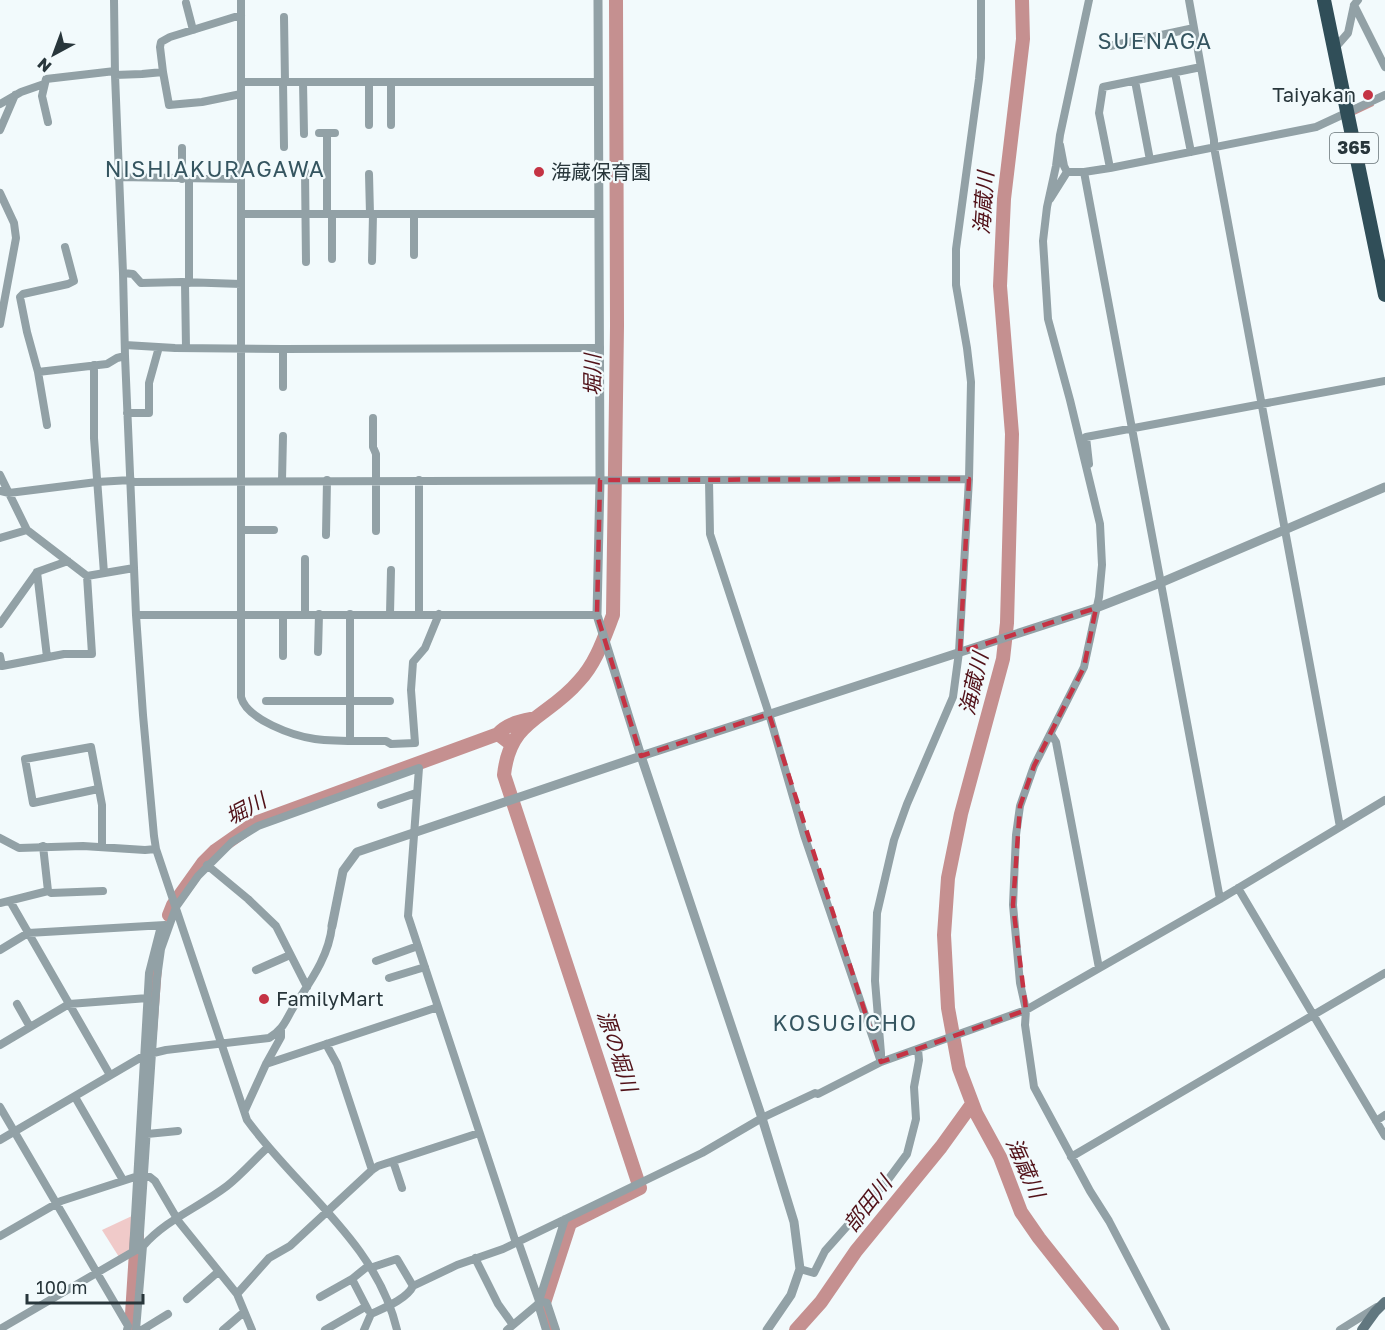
<svg xmlns="http://www.w3.org/2000/svg" width="1385" height="1330" font-family="'Golos Text','Noto Sans JP',sans-serif">
  <style>
    .green { fill: #f0cac9 }
    .lines { fill: none; stroke-linecap: round; stroke-linejoin: round }
    .stream { stroke: #c59090; stroke-width: 2 }
    .river { stroke: #c59090; stroke-width: 14 }
    .minor { stroke: #92a1a6; stroke-width: 8 }
    .tertiary { stroke: #92a1a6; stroke-width: 9 }
    .secondary { stroke: #61777f; stroke-width: 10 }
    .trunk { stroke: #304e58; stroke-width: 14 }
    .marked { fill: none; stroke: #c43344; stroke-width: 4.5; stroke-dasharray: 12 8; stroke-linejoin: round }
    .poi-dot { fill: #c43344; stroke: #f2fafc; stroke-width: 2 }
    .labels { text-anchor: middle; stroke-width: 4.5; stroke-linejoin: round; paint-order: stroke }
    .shield { fill: #f2fafc; stroke: #657175; stroke-width: 1.5 }
    .shield-label { font-size: 18px; font-weight: bold; fill: #28363b }
    .poi-label { font-size: 20px; fill: #28363b; stroke: #f2fafc; text-anchor: start }
    .water-label { font-size: 21px; font-style: italic; fill: #511118; stroke: #f2fafc }
    .quarter-label { font-size: 22px; letter-spacing: 1.5px; fill: #355560; stroke: #f2fafc }
  </style>
  <rect width="100%" height="100%" fill="#f2fafc"/>
  <path class="green" d="M134 1215 131 1249 119 1257 102 1230Z"/>
  <g class="lines">
    <path class="stream" d="M1354 114 1373 105"/>
    <path class="river" d="M1022 0 1023 39 1004 199 1000 286 1012 434 1007 623 1003 659 961 814 948 878 944 935 948 1008 959 1068 976 1113 1000 1157 1021 1212 1039 1238 1112 1330
      M498 734C506 725 519 721 531 719
      M169 915 173 905 203 863 215 851 255 823 498 734 511 744
      M150 1032 155 968
      M131 1330 137 1236
      M551 1330 543 1306 570 1223 640 1188 504 775C510 718 547 719 579 681 596 663 604 638 613 615L617 326 616 0
      M796 1330 821 1302 856 1251 941 1147 972 1104"/>
    <path class="minor" d="M114 0 115 75 123 273 125 356 136 615 143 715 154 836 156 849 247 1120C297 1189 377 1243 397 1330
      M241 0V697C247 720 294 736 315 739 338 742 363 741 386 741L391 744 415 743 411 690 413 662 425 648 439 614
      M981 0V58L979 79 956 249V285L967 348 971 382 969 479 959 652 953 697 907 804 894 840 877 913 875 981 881 1053V1062L1026 1010 1220 899 1385 800
      M1089 0 1060 135 1056 166 1047 207 1043 241 1048 319 1070 400 1100 524 1102 565 1099 597 1084 667 1034 766 1020 806 1016 835 1013 905 1020 983 1026 1010 1025 1025 1034 1087 1090 1191 1109 1221 1166 1330
      M1189 0 1214 140V147L1340 827
      M186 3 193 30
      M1354 5 1385 67
      M284 17 285 82
      M1110 46 1194 28
      M1334 49 1348 33 1354 5 1358 0
      M163 72 160 47 161 42 170 37 241 15
      M1175 73 1191 152
      M115 75 142 74 163 72 169 105 202 102 241 94
      M1135 81 1150 160
      M241 82H598
      M283 82 284 147
      M303 82 304 134
      M369 82V125
      M391 82V125
      M0 104 21 92 44 84
      M48 122 42 96 46 79 115 71
      M0 130 15 95
      M319 133H335
      M1060 145 1064 166 1067 172
      M1110 168 1099 113 1103 87 1201 67
      M305 171 306 262
      M1084 172 1220 899
      M369 174 370 214
      M118 177 241 179
      M182 179V148
      M0 193 14 223 16 238 0 324
      M1050 199 1067 172H1084L1110 168 1316 127 1385 95
      M241 214H599
      M327 214V134
      M332 214V259
      M414 214V255
      M65 247 74 281 68 284 23 294 20 297 27 332 38 372 107 364 117 358 125 356
      M372 261 373 214
      M123 273 133 274 141 283 182 282 241 284
      M185 283 186 348
      M189 283V179
      M125 345 175 348 283 349 600 348
      M94 365V438L104 573
      M38 372 47 425
      M283 387V349
      M127 413H149V383L159 347
      M373 418V447L376 454V531
      M1089 464 1086 437 1385 381
      M0 475 27 530 87 576 134 568
      M282 480 283 436
      M419 480V614
      M131 482 969 479
      M0 491 9 493 97 482 131 480
      M242 530H274
      M326 535 327 480
      M0 538 27 530
      M37 572 47 657
      M390 614 391 570
      M136 615H597
      M283 615V656
      M305 615V559
      M0 624 37 572 68 561
      M318 652 319 614
      M0 656 2 666 64 654H92L87 576
      M266 701H390
      M1051 734 1056 742 1099 968
      M350 740V614
      M98 789 33 803 25 759 91 747 102 805V847
      M381 805 416 793
      M0 838 19 848 83 846 145 850 156 849
      M207 865 248 899 276 926 307 987
      M1238 888 1385 1136
      M48 891 51 893 103 891
      M10 901 110 1075
      M0 903 48 891 43 846
      M0 950 28 933 165 925
      M376 961 418 946
      M256 970 290 955
      M389 978 425 967
      M17 1004 30 1027
      M326 1044 337 1064 372 1170
      M0 1045 69 1004 148 998
      M266 1064 438 1007
      M75 1097 123 1180
      M0 1107 128 1326 127 1330
      M245 1110 266 1064 281 1037V1030
      M1376 1121 1385 1115
      M147 1134 178 1131
      M0 1140 145 1055 166 1050 269 1038C286 1028 286 1017 297 1002 312 979 329 955 332 926
      M1071 1157 1385 973
      M393 1161 402 1188
      M0 1236 61 1201 138 1176 150 1177 155 1181 179 1222 237 1294 252 1330
      M518 1241 539 1301
      M139 1248 157 978 161 949 176 907 198 876 232 842 258 826 419 768 408 916 516 1243
      M133 1251 149 973 161 926
      M475 1258 498 1304 513 1325
      M370 1268 397 1259 413 1286 457 1265 503 1249 702 1153 762 1118 815 1093 818 1094 881 1062 804 835 769 714 710 534 709 480
      M800 1269 814 1273 825 1251 887 1181 907 1154 916 1119 914 1087 919 1060 918 1049
      M352 1279 368 1310
      M237 1294 269 1258 290 1246 372 1170 378 1166 479 1133
      M320 1297 352 1279 368 1266
      M187 1299 218 1272
      M539 1301 547 1303 556 1330
      M538 1304 546 1330
      M0 1329 143 1246C167 1219 198 1208 227 1186 241 1175 254 1160 267 1148
      M136 1330 143 1246
      M142 1330 168 1314
      M223 1330 244 1312
      M325 1330 365 1307
      M364 1330 371 1314C384 1308 407 1299 413 1286
      M507 1330 538 1304 565 1219
      M1340 1330 1377 1307"/>
    <path class="tertiary" d="M332 926 343 871 357 852 641 756 597 615 600 480 598 0
      M767 1330 791 1295 800 1269 794 1222 762 1118 641 756 1096 608 1160 583 1385 487"/>
    <path class="secondary" d="M1362 1330 1375 1312 1385 1302"/>
    <path class="trunk" d="M1324 0 1385 295"/>
  </g>
  <path class="marked" d="M969 479 960 652 1096 608 1084 667 1034 766 1020 806 1013 905 1026 1010 881 1062 769 714 641 756 597 615 600 480Z"/>
  <g class="poi-dot">
    <circle cx="1368" cy="95" r="6"/>
    <circle cx="539" cy="172" r="6"/>
    <circle cx="264" cy="999" r="6"/>
  </g>
  <g class="labels">
    <rect class="shield" x="1330" y="133" width="48" height="30" rx="4.5"/>
    <g class="shield-label">
      <text x="1354" y="154">365</text>
    </g>
    <g class="poi-label">
      <text x="1356" y="102" text-anchor="end">Taiyakan</text>
      <text x="551" y="179">海蔵保育園</text>
      <text x="276" y="1006">FamilyMart</text>
    </g>
    <g class="water-label">
      <text transform="translate(984 203) rotate(-86)" y="7">海蔵川</text>
      <text transform="translate(593 375) rotate(-90)" y="7">堀川</text>
      <text transform="translate(974 684) rotate(-77)" y="7">海蔵川</text>
      <text transform="translate(246 809) rotate(-28)" y="7">堀川</text>
      <text transform="translate(617 1051) rotate(72)" y="7">源の堀川</text>
      <text transform="translate(1025 1168) rotate(66)" y="7">海蔵川</text>
      <text transform="translate(868 1204) rotate(-52)" y="7">部田川</text>
    </g>
    <g class="quarter-label">
      <text x="1155" y="49">SUENAGA</text>
      <text x="215" y="177">NISHIAKURAGAWA</text>
      <text x="845" y="1031">KOSUGICHO</text>
    </g>
  </g>
  <g transform="translate(54 54) rotate(221)" stroke="#f2fafc" stroke-width="4.5" paint-order="stroke">
  <path d="M0-4.5L10 22L0 15L-10 22Z" fill="#28363b"/>
  <text y="-9" font-size="16" font-weight="bold" text-anchor="middle" fill="#28363b">N</text>
  </g>
  <path d="M27 1294v9h116v-9" fill="none" stroke="#28363b" stroke-width="3"/>
  <text x="36" y="1294" font-size="18" fill="#28363b" stroke="#f2fafc" stroke-width="4.5" paint-order="stroke">100 m</text>
</svg>
